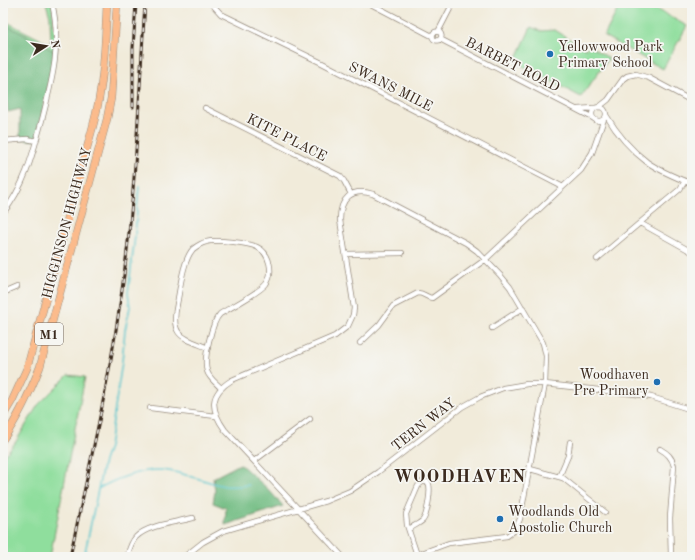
<svg xmlns="http://www.w3.org/2000/svg" width="695" height="560" font-family="'Old Standard TT',serif">
  <style>
    .green { fill: #8fde9d; stroke: #65845e }
    .forest { fill: #73bd84; stroke: #577451 }
    .lines { fill: none; stroke-linecap: round; stroke-linejoin: round }
    .stream { stroke: #5ac7cf; stroke-width: 1.5 }
    .minor-casing { stroke: #968a7c; stroke-width: 6 }
    .trunk-casing { stroke: #968a7c; stroke-width: 8 }
    .minor { stroke: #fff; stroke-width: 4.5 }
    .trunk { stroke: #fbbb8c; stroke-width: 7 }
    .rail-casing { stroke: #3b2a1e; stroke-width: 3 }
    .rail { stroke: #f6f6f2; stroke-width: 1.5; stroke-dasharray: 4.5; stroke-linecap: butt }
    .poi-dot { fill: #1f6fb2; stroke: #f6f6f2; stroke-width: 1.5 }
    .labels { text-anchor: middle; stroke-width: 3.5; stroke-linejoin: round; paint-order: stroke }
    .shield { fill: #f6f6f2; stroke: #73675e; stroke-width: 1 }
    .shield-label { font-size: 13px; font-weight: bold; fill: #3b2a1e }
    .poi-label { font-size: 14px; fill: #3b2a1e; stroke: #f6f6f2; text-anchor: start }
    .street-label { font-size: 14px; fill: #3b2a1e; stroke: #f6f6f2 }
    .district-label { font-size: 18px; font-weight: bold; letter-spacing: 1px; fill: #3b2a1e; stroke: #f6f6f2 }
  </style>
  <rect width="100%" height="100%" fill="#f6f6f2"/>
  <filter id="ink" filterUnits="userSpaceOnUse"><feTurbulence type="fractalNoise" baseFrequency=".025" numOctaves="2"/><feDisplacementMap in="SourceGraphic" scale="8" xChannelSelector="R" yChannelSelector="G"/><feConvolveMatrix kernelMatrix="1 2 1 2 8 2 1 2 1" color-interpolation-filters="sRGB"/></filter>
  <filter id="wash" filterUnits="userSpaceOnUse"><feTurbulence type="fractalNoise" baseFrequency=".012" numOctaves="4" result="noise"/><feDisplacementMap in="SourceGraphic" scale="16" xChannelSelector="R" yChannelSelector="G"/><feGaussianBlur stdDeviation="0.9" result="paint"/><feColorMatrix in="noise" values="0 0 0 0 0 0 0 0 0 0 0 0 0 0 0 0 0 1.4 0 .05"/><feComposite in="paint" operator="in"/></filter>
  <g filter="url(#wash)">
    <rect width="100%" height="100%" fill="#f1ebda"/>
    <path class="green" d="M46 3H52L56 52 3 23V20L51 45 50 17Z
      M621 3H646L687 26 663 69 604 36Z
      M531 27 540 31 555 30 586 49 589 46 609 58 581 97 515 62Z
      M68 375 85 377 50 557H3V457L15 443 38 405Z"/>
    <path class="forest" d="M3 23 56 52 36 141 20 139V109L8 112 7 102H3Z
      M240 464 268 489 283 506 225 525 226 508 213 503 215 491 213 478Z"/>
    <g class="lines">
      <path class="stream" d="M98 489C115 479 142 469 162 470 184 472 204 482 225 486 232 487 241 486 249 485
        M84 557 104 461 109 447 122 362 125 330 130 307 128 293 135 236 139 186"/>
    </g>
  </g>
  <g filter="url(#ink)">
    <g class="lines">
      <defs>
        <path id="minor" d="M211 3 221 14 322 63 563 187
          M369 3 432 36
          M432.5 36a4.5 4.5 0 1 1 9 0a4.5 4.5 0 1 1-9 0Z
          M438 32 453 3
          M440 39 593 118
          M599 107 608 100 623 79 627 76 636 74 649 78 692 101
          M592 114a7 7 0 1 1 14 0a7 7 0 1 1-14 0Z
          M205 108 340 176 344 181 351 194
          M578 109 595 108
          M606 115C616 132 631 150 647 162 660 171 677 178 692 184
          M3 141 27 139 36 141
          M3 213C25 186 33 153 42 120 52 81 62 44 52 3
          M640 223 692 252
          M346 254 402 253
          M597 259 680 189 685 181
          M3 293 17 287
          M492 328 523 308
          M360 343 379 325 393 306 418 293C424 293 427 298 432 298L486 259 581 170 592 153 604 119
          M208 348C181 337 170 336 177 304 180 289 183 260 193 249 197 246 201 243 206 242 215 239 249 243 257 247 270 253 274 273 266 284 259 293 231 307 220 314 212 322 203 359 207 371 209 378 216 383 221 388
          M150 408 216 416
          M660 449C667 453 672 457 674 466L670 518 671 557
          M254 461 310 419
          M530 469 563 478 605 512
          M559 477 568 456 570 442
          M409 529C413 526 419 524 423 520 427 515 432 488 428 482H422L418 486 406 514 407 525 417 555
          M127 557C129 550 131 542 136 537 147 525 177 522 193 518
          M184 557 203 542 223 531 326 501 350 491 378 472 462 407 480 397 503 388 527 384H545L635 394 651 397 692 410
          M343 557 225 430C210 409 209 394 232 380L335 336 348 326 353 315 354 308 340 220C340 199 351 187 373 194L466 243 477 251 500 275 510 287 543 343 546 356 545 384 520 519 515 530 507 536 449 543 411 557"/>
        <path id="trunk" d="M3 416 12 401 27 368 93 126C104 86 105 45 107 3
          M3 439C19 417 30 392 40 367L107 119 111 98 117 3"/>
      </defs>
      <use href="#minor" class="minor-casing"/>
      <use href="#trunk" class="trunk-casing"/>
      <use href="#minor" class="minor"/>
      <use href="#trunk" class="trunk"/>
      <defs>
        <path id="rail" d="M133 107V48L136 3
          M70 557C90 463 112 370 124 275 136 185 139 94 145 3"/>
      </defs>
      <use href="#rail" class="rail-casing"/>
      <use href="#rail" class="rail"/>
    </g>
  </g>
  <g class="poi-dot">
    <circle cx="550" cy="54" r="4"/>
    <circle cx="657" cy="382" r="4"/>
    <circle cx="500" cy="519" r="4"/>
  </g>
  <g class="labels">
    <rect class="shield" x="35" y="323" width="28" height="22" rx="3"/>
    <g class="shield-label">
      <text x="49" y="339">M1</text>
    </g>
    <g class="poi-label">
      <text x="558" y="51">Yellowwood Park<tspan x="558" dy="16">Primary School</tspan></text>
      <text x="649" y="379" text-anchor="end">Woodhaven<tspan x="649" dy="16">Pre Primary</tspan></text>
      <text x="508" y="516">Woodlands Old<tspan x="508" dy="16">Apostolic Church</tspan></text>
    </g>
    <g class="street-label">
      <text transform="translate(513 64) rotate(27)" y="5">BARBET ROAD</text>
      <text transform="translate(391 86) rotate(27)" y="5">SWANS MILE</text>
      <text transform="translate(287 137) rotate(27)" y="5">KITE PLACE</text>
      <text transform="translate(66 223) rotate(-75)" y="5">HIGGINSON HIGHWAY</text>
      <text transform="translate(423 424) rotate(-38)" y="5">TERN WAY</text>
    </g>
    <g class="district-label">
      <text x="460" y="482">WOODHAVEN</text>
    </g>
  </g>
  <rect width="695" height="560" fill="none" stroke="#f6f6f2" stroke-width="16"/>
  <g transform="translate(46 46) rotate(78)" stroke="#f6f6f2" stroke-width="3" paint-order="stroke">
  <path d="M0-3L7 15L0 10L-7 15Z" fill="#3b2a1e"/>
  <text y="-6" font-size="11" font-weight="bold" text-anchor="middle" fill="#3b2a1e">N</text>
  </g>
</svg>
